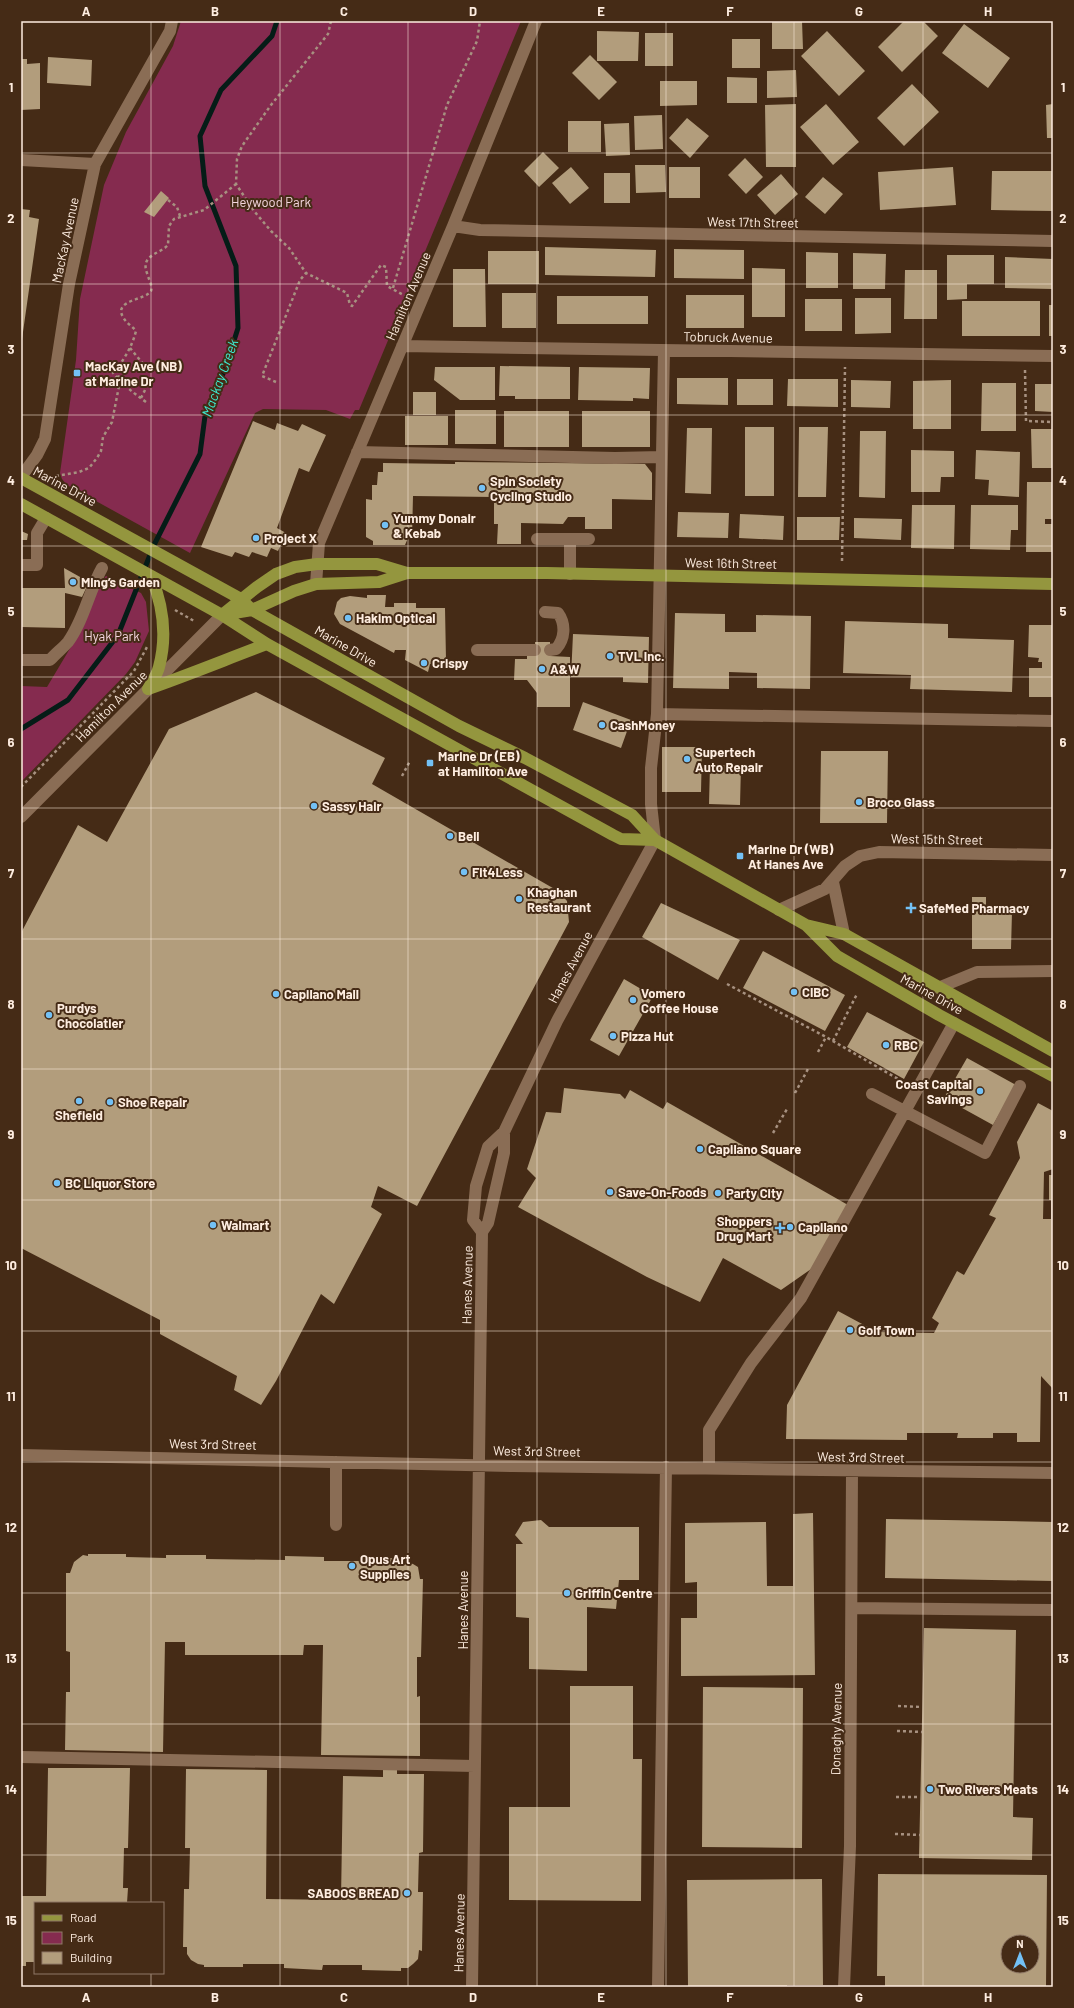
<svg xmlns="http://www.w3.org/2000/svg" width="1074" height="2008" font-family="Barlow,sans-serif">
  <style>
    .green { fill: #852b4f }
    .lines { fill: none; stroke-linecap: round; stroke-linejoin: round }
    .stream { stroke: #051c17; stroke-width: 5 }
    .building { fill: #b29d7c; fill-rule: evenodd }
    .path { stroke: #a79180; stroke-width: 2.5; stroke-dasharray: 3 3; stroke-linecap: butt }
    .minor { stroke: #8a6d55; stroke-width: 12 }
    .major { stroke: #94963e; stroke-width: 12 }
    .grid { fill: none; stroke: #feede0; stroke-width: 1; stroke-opacity: 0.55 }
    .poi-dot { fill: #73c1f5; stroke: #452b16; stroke-width: 1.5 }
    .labels { text-anchor: middle; stroke-width: 4; stroke-linejoin: round; paint-order: stroke }
    .park-label { font-size: 13px; fill: #f5d6df; stroke: #452b16 }
    .street-label { font-size: 13px; fill: #feede0; stroke: #452b16 }
    .poi-label { font-size: 13px; font-weight: bold; fill: #feede0; stroke: #452b16; text-anchor: start }
    .water-label { font-size: 14px; font-style: italic; fill: #3cedd2; stroke: #452b16 }
    .neatline { fill: none; stroke: #feede0; stroke-width: 1.5 }
    .grid-label { font-size: 13px; text-anchor: middle; font-weight: bold; fill: #feede0 }
  </style>
  <rect width="100%" height="100%" fill="#452b16"/>
  <path class="green" d="M181 21H521L359 410H355L350 419 326 410 263 409 255 413 190 553 67 485 62 479 60 473 76 360 80 299 104 185 126 132 173 46Z
    M106 576 141 593 146 602 149 631 135 662 126 674 21 782V686L47 687 78 635 98 586Z"/>
  <g class="lines">
    <path class="stream" d="M21 729 68 700 118 635 154 545 200 454 205 416 225 369 238 328 236 266 205 186 200 136 221 90 272 36 277 21"/>
  </g>
  <path class="building" d="M772 21H802L803 49H772Z
    M904 21H923L938 36 902 72 878 47Z
    M964 24 1010 58 988 88 942 53Z
    M597 31 639 32 638 61H597Z
    M827 31 865 71 839 96 801 56Z
    M645 33H673V66H645Z
    M732 39H760V68H732Z
    M590 55 617 82 599 100 572 73Z
    M48 57 92 60 91 86 47 83Z
    M21 59H27V64L40 63V109L21 110Z
    M796 70 797 97 767 98V71Z
    M727 77 757 78V103H727Z
    M660 81H697V105L660 106Z
    M912 84 939 112 904 146 877 118Z
    M796 104V167H766L765 105Z
    M826 104 859 142 833 165 800 127Z
    M1053 104V138H1047L1046 105Z
    M662 115 663 149 635 150 634 116Z
    M687 118 709 136 690 158 669 138Z
    M568 121H601V152H568Z
    M629 123 630 155 606 156 604 124Z
    M543 152 559 168 539 187 524 171Z
    M745 158 763 177 746 194 728 175Z
    M635 165H665L666 192 636 193Z
    M571 167 589 188 570 204 552 183Z
    M669 167H700V198H669Z
    M953 167 956 205 880 210 878 172Z
    M992 171H1053V211L991 210Z
    M604 173H630V203H604Z
    M781 174 798 194 775 215 757 195Z
    M823 177 843 194 825 214 805 197Z
    M161 191 169 198 154 217 144 212Z
    M21 209 30 210 29 217 39 219 22 339Z
    M545 247 656 250 655 277 545 275Z
    M674 249 744 250V279L674 278Z
    M488 251H539V284H488Z
    M806 252 838 253V288H806Z
    M853 253 886 254 885 289H853Z
    M947 255H994V284H967V299L947 300Z
    M1005 257 1053 259V289L1005 288Z
    M752 268 785 269V317H752Z
    M453 269H485L486 327H453Z
    M905 270H937V319H904Z
    M502 293H536V328H502Z
    M686 295H744V328H686Z
    M557 296H648V324H557Z
    M855 298H891V333L855 334Z
    M805 299H842V331H805Z
    M962 301H1040V336H962Z
    M1049 305H1053V336H1049Z
    M500 366 570 367V399H515V396H499Z
    M435 367H495V400H460L434 380Z
    M579 367 650 368 649 399 633 398V401L578 400Z
    M677 378H728V405L677 404Z
    M737 379H773V405H737Z
    M788 379H838V407L787 406Z
    M851 380 891 381 890 408 851 407Z
    M951 380V429H913V381Z
    M982 383H1016V431H981Z
    M1035 384H1053V412L1035 411Z
    M413 392H436V415H413Z
    M455 410H496V444H455Z
    M504 411H569V447H504Z
    M582 411H650V447H582Z
    M405 416H448V445H405Z
    M253 421 275 430 277 423 298 431 302 424 326 435 309 472 299 468 277 528 286 533 278 551 271 548 267 557 252 552 249 557 235 552 232 557 201 547Z
    M745 427H774V496H745Z
    M799 427H828L826 497H798Z
    M687 428H712L711 494 685 493Z
    M1031 429H1053V468H1032Z
    M860 431H886L885 498 859 497Z
    M911 450 954 451V477H941L940 492H911Z
    M976 450 1020 452 1019 497 988 495 989 480 975 479Z
    M455 462 645 464 652 473V500L612 499V529H585V517H568L563 524 521 523V544H497L498 524H494V497L413 496 412 538H408L405 545H373V541L366 537V499L372 500V485H377L378 472H383V463L455 464Z
    M1027 482H1053V519H1045V524H1053V552H1026Z
    M912 505H955L954 549 911 548Z
    M971 505H1018V530H1011L1010 550 970 549Z
    M678 512 729 513 728 538 677 537Z
    M740 514 784 516 783 540 739 538Z
    M797 517H840L839 540H797Z
    M854 518 902 519 901 540 854 538Z
    M21 531 28 534 27 540H21Z
    M64 568 89 582 82 597 65 593V628L21 627V588H65Z
    M367 595H386L385 607H394V603H416V608H445L446 660H439V664H430L428 672 405 660 406 650H395L394 653 340 624 334 614 337 602 341 598 350 596 367 598Z
    M675 613 725 614V632H756V615L811 616 810 689 757 688V673L729 672V689L673 688Z
    M845 621 948 624V638L1014 640 1012 692 910 689 911 675 843 673Z
    M1029 625H1053V697H1029V668H1042V662H1038L1039 658 1028 657Z
    M573 634 649 637 648 683 623 682V677H571Z
    M535 642H550V656L570 657V707H537V693L527 680H514L515 659H527V652H535Z
    M256 692 385 758 372 784 558 891 567 901 569 922 417 1206 378 1186 371 1207 382 1214 334 1304 321 1294 276 1381 261 1405 234 1390 237 1376 160 1334V1320L21 1248V933L78 825 107 842 169 729Z
    M583 702 631 720 621 748 573 730Z
    M662 747H702L701 792H662Z
    M821 751H888L887 823H820Z
    M710 765H741L740 805 709 804Z
    M972 897H986V912H1012L1011 949H972Z
    M661 903 740 940 718 980 642 937Z
    M763 951 845 995 825 1031 743 988Z
    M624 979 653 996 619 1056 590 1040Z
    M867 1012 924 1042 904 1079 847 1047Z
    M967 1058 1016 1085 993 1125 944 1098Z
    M564 1088 620 1094 625 1099 630 1090 663 1109 667 1102 848 1205 814 1267 781 1290 723 1258 700 1302 647 1277 518 1207 536 1178 527 1169 546 1112 561 1113Z
    M1038 1103 1053 1111V1169L1044 1172 1043 1219H1051V1200H1049V1175H1053V1389L1041 1376 1040 1442H1017V1433H993V1438H957L958 1433H907V1440L786 1439 787 1405 838 1311 877 1332 934 1333 939 1323 932 1318 957 1271 964 1275 996 1218 989 1215 1020 1158 1017 1142Z
    M813 1513 815 1675 681 1676V1618H697V1582L685 1583V1523L766 1522 767 1586H793V1514Z
    M886 1519 1053 1522V1581L885 1578Z
    M541 1520 549 1527H639V1580H619L616 1609 587 1607V1671L529 1669V1618L516 1617V1544H523L515 1535 523 1522Z
    M88 1554H126V1557L166 1558V1555H206V1559L285 1560V1556L324 1557V1561H363V1558H404V1561L413 1564 418 1567 420 1579H423L421 1657H417V1697L420 1696V1756L321 1755 323 1645H304L303 1655H185V1642H165L163 1752 65 1750 66 1692H70V1652L66 1651V1573H70L74 1562 83 1555 88 1556Z
    M924 1628 1016 1630 1013 1817 1033 1818 1032 1860 919 1858Z
    M570 1686H633V1759H642L641 1901 509 1900V1807H570Z
    M703 1687 803 1688 802 1848 702 1847Z
    M383 1766H397V1774H424L423 1852 419 1853 418 1892H423L422 1951 419 1950 418 1959 413 1964 408 1968H401V1971L362 1970V1965H323L322 1970 284 1968V1964H243V1967H204V1965L198 1964 191 1960 187 1954V1947H183L184 1889H189L190 1848H185L186 1769 267 1770 266 1899 341 1900 343 1776 383 1777Z
    M48 1768H130L128 1848H124L123 1888H128L127 1903H35V1962H26V1966H21V1896H46Z
    M878 1874 1047 1875 1046 1987H885V1976H877ZM1008 1942H1032V1966H1008Z
    M822 1879 823 1985H787V1987H688L687 1880Z"/>
  <g class="lines">
    <path class="path" d="M331 21 328 34 271 105 242 146 237 159 236 184 254 211 271 231 289 248 306 273 347 293 350 305 352 306 381 265 386 267 387 286 407 297
      M168 200 177 207 180 216
      M393 288 447 105 477 41 480 21
      M130 348 144 365
      M1025 370 1026 421 1053 422
      M276 382 262 376 300 280 306 273
      M141 398 146 388
      M146 402C96 366 125 374 136 331 132 326 126 323 123 317 113 300 146 300 151 291 153 286 148 278 147 273 140 255 160 254 168 245L169 226 174 219 204 210 236 184
      M56 476 79 472 89 468 97 458 101 451 103 437 112 422 120 381 109 368 97 365
      M842 561 845 367
      M175 610 194 621
      M402 776 410 761
      M21 787 134 671 147 647
      M727 984 826 1037 905 1083
      M833 1041 857 994
      M818 1052 826 1037
      M795 1093 808 1069
      M773 1133 787 1109
      M898 1706 922 1707
      M897 1731 922 1732
      M896 1797H920
      M895 1834 920 1835"/>
    <path class="minor" d="M21 160 95 164
      M453 226 480 230 1053 241
      M402 346 1053 356
      M357 452 615 458 661 457
      M21 477 37 455 45 439 69 284 95 164 170 31 172 21
      M537 539H589
      M21 565H37V533L46 518
      M570 574V539
      M316 584 319 543 453 226 536 21
      M545 612 558 613C566 624 565 639 556 649L550 650
      M477 650H535
      M21 660H50C55 654 63 648 68 642 84 620 89 591 102 568
      M657 714 1053 721
      M21 817 222 615
      M833 882 844 934
      M779 910 825 889 845 866 860 856 879 852 1053 855
      M938 988 977 972 1053 971
      M872 1094 985 1153 1020 1086
      M482 1232 488 1223 504 1153V1132L557 1021 655 840 651 804V768L657 714 664 351
      M21 1455 512 1466 1053 1473
      M709 1469V1430L751 1363 801 1298 954 1023
      M336 1525V1462
      M852 1608 1053 1610
      M21 1757 475 1766
      M472 1987 482 1232 473 1220 476 1186 488 1147 504 1132
      M658 1987 666 1467
      M844 1987 850 1846 852 1471"/>
    <path class="major" d="M21 478 241 599 252 610 459 726 525 758 632 815 655 840 806 925 844 934 1053 1051
      M21 504 222 615 267 644 613 835 621 839 655 840
      M222 615 257 587 276 574 295 567 317 564H377L407 573H547L1053 584
      M222 615 252 610 294 591 316 584 379 582 407 573
      M148 689C188 675 227 659 267 644
      M148 689C152 682 157 675 159 667 167 637 163 605 151 576
      M806 925 837 956 939 1015 1053 1076"/>
  </g>
  <path class="grid" d="M151 21V1903M280 21V1987M408 21V1987M537 21V1987M666 21V1987M794 21V1987M923 21V1987M21 153H1053M21 284H1053M21 415H1053M21 546H1053M21 677H1053M21 808H1053M21 939H1053M21 1069H1053M21 1200H1053M21 1331H1053M21 1462H1053M21 1593H1053M21 1724H1053M21 1855H1053M151 1973V1987"/>
  <g class="poi-dot">
    <rect x="73" y="369" width="8" height="8" rx="2"/>
    <circle cx="482" cy="488" r="4"/>
    <circle cx="385" cy="525" r="4"/>
    <circle cx="256" cy="538" r="4"/>
    <circle cx="73" cy="582" r="4"/>
    <circle cx="348" cy="618" r="4"/>
    <circle cx="610" cy="656" r="4"/>
    <circle cx="424" cy="663" r="4"/>
    <circle cx="542" cy="669" r="4"/>
    <circle cx="602" cy="725" r="4"/>
    <circle cx="687" cy="759" r="4"/>
    <rect x="426" y="759" width="8" height="8" rx="2"/>
    <circle cx="859" cy="802" r="4"/>
    <circle cx="314" cy="806" r="4"/>
    <circle cx="450" cy="836" r="4"/>
    <rect x="736" y="852" width="8" height="8" rx="2"/>
    <circle cx="464" cy="872" r="4"/>
    <circle cx="519" cy="899" r="4"/>
    <path d="M909 902h4v4h4v4h-4v4h-4v-4h-4v-4h4z"/>
    <circle cx="794" cy="992" r="4"/>
    <circle cx="276" cy="994" r="4"/>
    <circle cx="633" cy="1000" r="4"/>
    <circle cx="49" cy="1015" r="4"/>
    <circle cx="613" cy="1036" r="4"/>
    <circle cx="886" cy="1045" r="4"/>
    <circle cx="980" cy="1091" r="4"/>
    <circle cx="79" cy="1101" r="4"/>
    <circle cx="110" cy="1102" r="4"/>
    <circle cx="700" cy="1149" r="4"/>
    <circle cx="57" cy="1183" r="4"/>
    <circle cx="610" cy="1192" r="4"/>
    <circle cx="718" cy="1193" r="4"/>
    <circle cx="213" cy="1225" r="4"/>
    <circle cx="790" cy="1227" r="4"/>
    <path d="M778 1222h4v4h4v4h-4v4h-4v-4h-4v-4h4z"/>
    <circle cx="850" cy="1330" r="4"/>
    <circle cx="352" cy="1566" r="4"/>
    <circle cx="567" cy="1593" r="4"/>
    <circle cx="930" cy="1789" r="4"/>
    <circle cx="407" cy="1893" r="4"/>
  </g>
  <g class="labels">
    <g class="park-label">
      <text x="271" y="207">Heywood Park</text>
      <text x="112" y="641">Hyak Park</text>
    </g>
    <g class="street-label">
      <text transform="translate(753 222) rotate(1)" y="5">West 17th Street</text>
      <text transform="translate(65 240) rotate(-78)" y="5">MacKay Avenue</text>
      <text transform="translate(408 296) rotate(-67)" y="5">Hamilton Avenue</text>
      <text transform="translate(728 337) rotate(1)" y="5">Tobruck Avenue</text>
      <text transform="translate(65 486) rotate(28)" y="5">Marine Drive</text>
      <text transform="translate(731 563) rotate(1)" y="5">West 16th Street</text>
      <text transform="translate(346 646) rotate(30)" y="5">Marine Drive</text>
      <text transform="translate(111 706) rotate(-45)" y="5">Hamilton Avenue</text>
      <text transform="translate(937 839) rotate(1)" y="5">West 15th Street</text>
      <text transform="translate(570 967) rotate(-62)" y="5">Hanes Avenue</text>
      <text transform="translate(932 994) rotate(29)" y="5">Marine Drive</text>
      <text transform="translate(467 1285) rotate(-89)" y="5">Hanes Avenue</text>
      <text transform="translate(213 1444) rotate(1)" y="5">West 3rd Street</text>
      <text transform="translate(537 1451) rotate(1)" y="5">West 3rd Street</text>
      <text transform="translate(861 1457) rotate(1)" y="5">West 3rd Street</text>
      <text transform="translate(463 1610) rotate(-90)" y="5">Hanes Avenue</text>
      <text transform="translate(836 1729) rotate(-89)" y="5">Donaghy Avenue</text>
      <text transform="translate(459 1933) rotate(-89)" y="5">Hanes Avenue</text>
    </g>
    <g class="poi-label">
      <text x="85" y="371">MacKay Ave (NB)<tspan x="85" dy="15">at Marine Dr</tspan></text>
      <text x="490" y="486">Spin Society<tspan x="490" dy="15">Cycling Studio</tspan></text>
      <text x="393" y="523">Yummy Donair<tspan x="393" dy="15">&amp; Kebab</tspan></text>
      <text x="264" y="543">Project X</text>
      <text x="81" y="587">Ming’s Garden</text>
      <text x="356" y="623">Hakim Optical</text>
      <text x="618" y="661">TVL Inc.</text>
      <text x="432" y="668">Crispy</text>
      <text x="550" y="674">A&amp;W</text>
      <text x="610" y="730">CashMoney</text>
      <text x="695" y="757">Supertech<tspan x="695" dy="15">Auto Repair</tspan></text>
      <text x="438" y="761">Marine Dr (EB)<tspan x="438" dy="15">at Hamilton Ave</tspan></text>
      <text x="867" y="807">Broco Glass</text>
      <text x="322" y="811">Sassy Hair</text>
      <text x="458" y="841">Bell</text>
      <text x="748" y="854">Marine Dr (WB)<tspan x="748" dy="15">At Hanes Ave</tspan></text>
      <text x="472" y="877">Fit4Less</text>
      <text x="527" y="897">Khaghan<tspan x="527" dy="15">Restaurant</tspan></text>
      <text x="919" y="913">SafeMed Pharmacy</text>
      <text x="802" y="997">CIBC</text>
      <text x="641" y="998">Vomero<tspan x="641" dy="15">Coffee House</tspan></text>
      <text x="284" y="999">Capilano Mall</text>
      <text x="57" y="1013">Purdys<tspan x="57" dy="15">Chocolatier</tspan></text>
      <text x="621" y="1041">Pizza Hut</text>
      <text x="894" y="1050">RBC</text>
      <text x="972" y="1089" text-anchor="end">Coast Capital<tspan x="972" dy="15">Savings</tspan></text>
      <text x="118" y="1107">Shoe Repair</text>
      <text x="79" y="1120" text-anchor="middle">Shefield</text>
      <text x="708" y="1154">Capilano Square</text>
      <text x="65" y="1188">BC Liquor Store</text>
      <text x="618" y="1197">Save-On-Foods</text>
      <text x="726" y="1198">Party City</text>
      <text x="772" y="1226" text-anchor="end">Shoppers<tspan x="772" dy="15">Drug Mart</tspan></text>
      <text x="221" y="1230">Walmart</text>
      <text x="798" y="1232">Capilano</text>
      <text x="858" y="1335">Golf Town</text>
      <text x="360" y="1564">Opus Art<tspan x="360" dy="15">Supplies</tspan></text>
      <text x="575" y="1598">Griffin Centre</text>
      <text x="938" y="1794">Two Rivers Meats</text>
      <text x="399" y="1898" text-anchor="end">SABOOS BREAD</text>
    </g>
    <g class="water-label">
      <text transform="translate(220 378) rotate(-70)" y="5">Mackay Creek</text>
    </g>
  </g>
  <rect width="1074" height="2008" fill="none" stroke="#452b16" stroke-width="44"/>
  <rect x="34" y="1902" width="130" height="72" fill="#452b16" stroke="#8f7967"/>
  <rect x="42" y="1915" width="20" height="6" fill="#94963e" stroke="#8f7967"/>
  <text x="70" y="1922" font-size="12" fill="#feede0">Road</text>
  <rect x="42" y="1932" width="20" height="12" fill="#852b4f" stroke="#8f7967"/>
  <text x="70" y="1942" font-size="12" fill="#feede0">Park</text>
  <rect x="42" y="1952" width="20" height="12" fill="#b29d7c" stroke="#8f7967"/>
  <text x="70" y="1962" font-size="12" fill="#feede0">Building</text>
  <g transform="translate(1020 1954)"><circle r="19" fill="#452b16" stroke="#8f7967"/>
  <path d="M0-3L7 15L0 10L-7 15Z" fill="#73c1f5"/>
  <text y="-6" font-size="11" font-weight="bold" text-anchor="middle" fill="#feede0">N</text>
  </g>
  <rect x="22" y="22" width="1030" height="1964" class="neatline"/>
  <g class="grid-label">
    <text x="86" y="16">A</text>
    <text x="215" y="16">B</text>
    <text x="344" y="16">C</text>
    <text x="473" y="16">D</text>
    <text x="601" y="16">E</text>
    <text x="730" y="16">F</text>
    <text x="859" y="16">G</text>
    <text x="988" y="16">H</text>
    <text x="11" y="92">1</text>
    <text x="1063" y="92">1</text>
    <text x="11" y="223">2</text>
    <text x="1063" y="223">2</text>
    <text x="11" y="354">3</text>
    <text x="1063" y="354">3</text>
    <text x="11" y="485">4</text>
    <text x="1063" y="485">4</text>
    <text x="11" y="616">5</text>
    <text x="1063" y="616">5</text>
    <text x="11" y="747">6</text>
    <text x="1063" y="747">6</text>
    <text x="11" y="878">7</text>
    <text x="1063" y="878">7</text>
    <text x="11" y="1009">8</text>
    <text x="1063" y="1009">8</text>
    <text x="11" y="1139">9</text>
    <text x="1063" y="1139">9</text>
    <text x="11" y="1270">10</text>
    <text x="1063" y="1270">10</text>
    <text x="11" y="1401">11</text>
    <text x="1063" y="1401">11</text>
    <text x="11" y="1532">12</text>
    <text x="1063" y="1532">12</text>
    <text x="11" y="1663">13</text>
    <text x="1063" y="1663">13</text>
    <text x="11" y="1794">14</text>
    <text x="1063" y="1794">14</text>
    <text x="11" y="1925">15</text>
    <text x="1063" y="1925">15</text>
    <text x="86" y="2002">A</text>
    <text x="215" y="2002">B</text>
    <text x="344" y="2002">C</text>
    <text x="473" y="2002">D</text>
    <text x="601" y="2002">E</text>
    <text x="730" y="2002">F</text>
    <text x="859" y="2002">G</text>
    <text x="988" y="2002">H</text>
  </g>
</svg>
